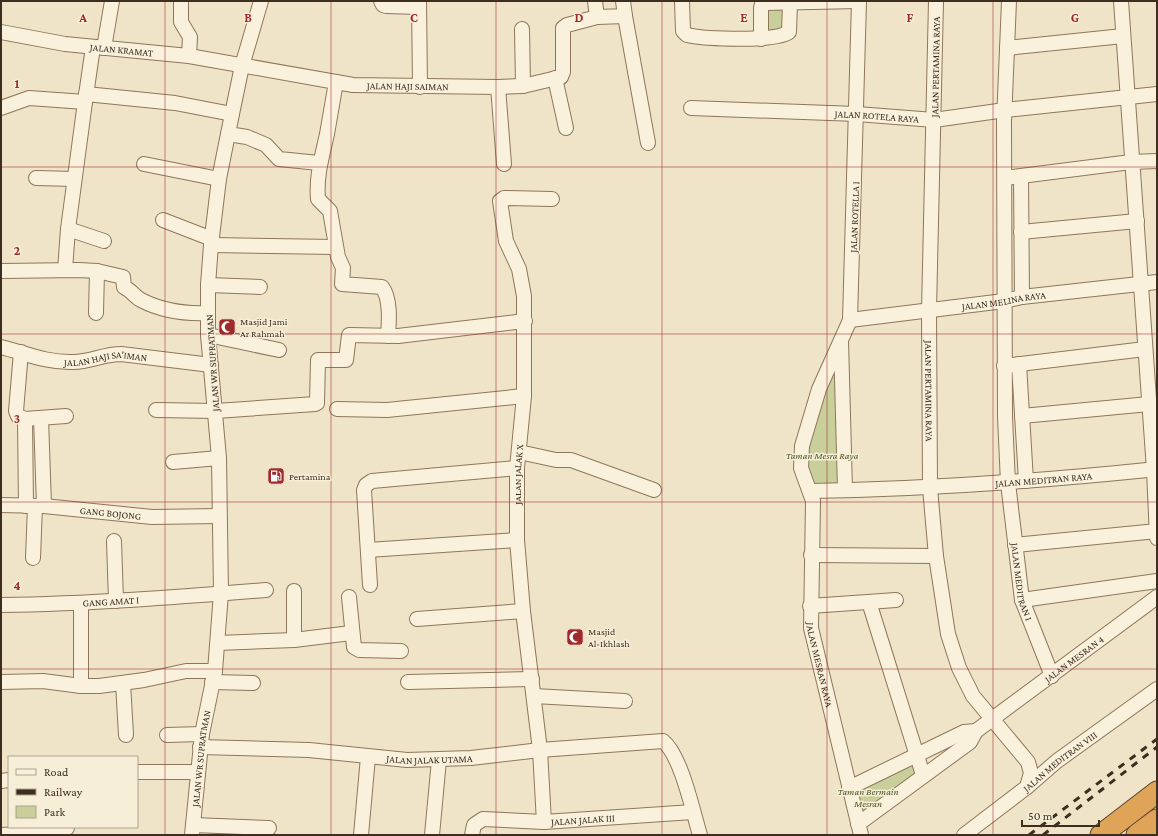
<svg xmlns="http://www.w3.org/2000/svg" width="1158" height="836" font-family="'Crimson Pro',serif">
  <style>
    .green { fill: #c9cf9b }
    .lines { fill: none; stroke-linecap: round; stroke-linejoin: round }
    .minor-casing { stroke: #8d765c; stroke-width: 16 }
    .highway-casing { stroke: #5b4430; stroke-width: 23 }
    .minor { stroke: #faf1dc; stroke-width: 14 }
    .highway { stroke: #e0a458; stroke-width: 21 }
    .rail { stroke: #3d2e20; stroke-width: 3; stroke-dasharray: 7 7; stroke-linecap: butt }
    .grid { fill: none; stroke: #9e2a2b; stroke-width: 1; stroke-opacity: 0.55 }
    .labels { text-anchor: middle; stroke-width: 3; stroke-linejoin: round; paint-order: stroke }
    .street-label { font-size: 10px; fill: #3d2e20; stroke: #f7eed8 }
    .poi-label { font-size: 10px; fill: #3d2e20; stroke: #f7eed8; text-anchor: start }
    .park-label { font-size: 10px; font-style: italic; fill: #4d5a26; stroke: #f7eed8 }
    .grid-label { font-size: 13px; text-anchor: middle; font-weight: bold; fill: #9e2a2b; stroke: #f7eed8; stroke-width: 3; stroke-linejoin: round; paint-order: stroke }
  </style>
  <rect width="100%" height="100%" fill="#f0e4c8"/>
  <path class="green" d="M765 3H790L786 34 754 38Z
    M841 337 845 490 809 488 802 446Z
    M915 760 920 774 858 821 852 789Z"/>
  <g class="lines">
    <defs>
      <g id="minor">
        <path d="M181 1V22L190 37 189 56"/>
        <path d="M381 1 383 5 386 6 419 7"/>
        <path d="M419 1 420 87"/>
        <path d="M595 1 597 17"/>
        <path d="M682 1 683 31 687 35C705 39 776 42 789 32L790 3"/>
        <path id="s1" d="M859 1 850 320 819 389 802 446 801 468 813 501 811 628 861 835"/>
        <path id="s2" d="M936 1 929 310 930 488 936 556 948 634 959 668 973 696 1028 762 1031 773 1027 787"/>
        <path id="s3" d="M1009 1 1004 121 1005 417 1008 483 1022 600 1052 676"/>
        <path d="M1121 1 1154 470 1157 538"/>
        <path d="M625 16 648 143"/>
        <path d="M522 29 523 86"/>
        <path id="s4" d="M1 32 65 44 189 56 353 85 498 87 504 164"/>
        <path d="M761 39V8L762 4 765 3 859 1"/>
        <path d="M104 48 112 1"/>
        <path d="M1007 48 1123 36"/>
        <path d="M555 78 566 128"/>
        <path d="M336 82C333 100 330 117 327 134 322 157 316 176 318 199L330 211 338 257 343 268 342 284 382 287C391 299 389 322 388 336"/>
        <path d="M498 87 523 86 561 77 563 72V28L567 25 597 17 625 16 623 1"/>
        <path d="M86 94 175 103 232 114"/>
        <path d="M85 102 68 229 104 241"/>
        <path d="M1 108 29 98 85 102 93 47"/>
        <path id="s5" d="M691 108 857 114 934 120 1005 110 1157 94"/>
        <path d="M228 134 247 137 266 145 279 159 319 163"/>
        <path d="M144 164 219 179"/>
        <path d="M1021 176 1022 297"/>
        <path d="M36 178 74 179"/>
        <path d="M1005 178 1131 162 1157 161"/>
        <path d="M163 220 212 239"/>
        <path d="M1021 232 1137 221"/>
        <path d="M211 245 336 247"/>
        <path d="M65 270 68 229"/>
        <path d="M1 271 79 270 97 271 123 277 124 287C132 291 135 297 141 300 162 311 185 314 208 313"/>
        <path d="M208 285 260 287"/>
        <path d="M96 313 97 271"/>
        <path id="s6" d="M850 320 1004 301 1022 297 1157 282"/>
        <path d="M208 335 279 350"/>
        <path d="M841 341 845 490"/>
        <path id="s7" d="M1 347C25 353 47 363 73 362 90 362 104 354 121 354L211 365"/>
        <path d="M21 352 16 411 18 416 25 419 66 416"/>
        <path d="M1019 364 1026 481"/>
        <path d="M1004 366 1145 349"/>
        <path d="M337 409 387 410 524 396"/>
        <path d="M156 410 216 411 315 404 317 403 318 360H346L349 335 398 336 525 321"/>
        <path d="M1022 416 1149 404"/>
        <path d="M41 418 44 506"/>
        <path d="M25 419 26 506"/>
        <path d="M519 452 556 460H571L654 490"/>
        <path d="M173 462 219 458"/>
        <path id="s8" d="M810 491C926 489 1042 481 1157 469"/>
        <path id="s9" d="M1 505 44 506 152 517 219 516"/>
        <path d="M114 541 116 601"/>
        <path d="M1015 545 1157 531"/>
        <path d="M368 550 517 540"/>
        <path d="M811 555 936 556"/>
        <path d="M33 558 35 506"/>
        <path d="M370 585 364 490 366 485 372 481 517 468"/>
        <path d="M294 591V640"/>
        <path d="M349 597 354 647 359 650 401 651"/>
        <path d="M1022 600 1157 581"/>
        <path d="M869 602 923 775"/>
        <path d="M81 603V686"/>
        <path id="s10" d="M1 605C89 604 178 597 266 590"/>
        <path d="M810 606 896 600"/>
        <path d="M417 619 523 611"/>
        <path d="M218 643 294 640 351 633"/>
        <path d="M1 682 43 681 81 686H99L144 680 186 671H215"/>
        <path d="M212 682 253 683"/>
        <path d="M408 682 532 679"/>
        <path d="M123 683 126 735"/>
        <path d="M534 696 625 701"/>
        <path d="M167 735 202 734"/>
        <path id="s11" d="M200 747 309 750 407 760 471 758 540 750 663 741C681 755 693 812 700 835"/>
        <path d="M137 772H197"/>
        <path d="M1 781 9 780"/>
        <path d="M849 788 964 732 976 731"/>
        <path id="s12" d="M544 822 540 750 523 611 517 540V468L524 396V296L519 269 506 241 500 201 504 198 552 199"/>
        <path id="s13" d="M858 824 970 742 976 731 1157 597"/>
        <path d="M193 825 269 828"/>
        <path d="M66 827 67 828"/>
        <path d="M1 835 57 832"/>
        <path id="s14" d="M192 835 202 734 215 671 221 593 219 458 208 335V285L211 245 219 179 232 114 242 66 261 1"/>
        <path d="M361 835 368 757"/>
        <path d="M432 835 439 760"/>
        <path id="s15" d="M472 835 474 825 483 819 544 822 693 812"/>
        <path id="s16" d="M964 835 1027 787 1057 761 1157 689"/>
      </g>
      <path id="highway" d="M1101 835 1157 792
        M1137 835 1157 820"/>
    </defs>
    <use href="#minor" class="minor-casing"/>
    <use href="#highway" class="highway-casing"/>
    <use href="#minor" class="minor"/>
    <use href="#highway" class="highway"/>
    <path class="rail" d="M1029 835 1157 739
      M1043 835 1157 747"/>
  </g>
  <path class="grid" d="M165 1V835M331 1V835M496 1V835M662 1V835M827 1V835M993 1V835M1 167H1157M1 334H1157M1 502H1157M1 669H1157"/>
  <defs>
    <symbol id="mosque-square" viewBox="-11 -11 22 22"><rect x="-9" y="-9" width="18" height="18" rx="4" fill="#9e2a2b" stroke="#f7eed8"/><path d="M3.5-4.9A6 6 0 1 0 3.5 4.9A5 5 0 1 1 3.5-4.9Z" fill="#fff"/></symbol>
    <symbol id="fuel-square" viewBox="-11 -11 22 22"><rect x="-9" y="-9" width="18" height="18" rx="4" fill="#9e2a2b" stroke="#f7eed8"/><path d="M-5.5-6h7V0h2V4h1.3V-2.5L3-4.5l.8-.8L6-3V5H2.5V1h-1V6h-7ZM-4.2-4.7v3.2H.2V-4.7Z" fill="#fff"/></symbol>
  </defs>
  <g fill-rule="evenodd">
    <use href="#mosque-square" x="217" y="317" width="20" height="20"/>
    <use href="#fuel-square" x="266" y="466" width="20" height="20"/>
    <use href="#mosque-square" x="565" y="627" width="20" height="20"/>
  </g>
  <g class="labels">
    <g class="street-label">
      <text dy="4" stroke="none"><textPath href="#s4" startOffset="122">JALAN KRAMAT</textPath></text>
      <text transform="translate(935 67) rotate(-89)" y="4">JALAN PERTAMINA RAYA</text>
      <text dy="4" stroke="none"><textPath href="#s4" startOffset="411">JALAN HAJI SAIMAN</textPath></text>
      <text dy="4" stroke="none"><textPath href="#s5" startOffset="186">JALAN ROTELA RAYA</textPath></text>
      <text transform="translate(854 217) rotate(-88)" y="4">JALAN ROTELLA I</text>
      <text dy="4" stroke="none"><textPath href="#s6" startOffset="155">JALAN MELINA RAYA</textPath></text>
      <text dy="4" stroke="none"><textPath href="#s7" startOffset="107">JALAN HAJI SA'IMAN</textPath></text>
      <text transform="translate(212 363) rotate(-94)" y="4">JALAN WR SUPRATMAN</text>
      <text dy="4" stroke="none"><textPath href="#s2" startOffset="390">JALAN PERTAMINA RAYA</textPath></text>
      <text dy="4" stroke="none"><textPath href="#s12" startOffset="349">JALAN JALAK X</textPath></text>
      <text dy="4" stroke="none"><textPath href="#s8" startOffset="234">JALAN MEDITRAN RAYA</textPath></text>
      <text dy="4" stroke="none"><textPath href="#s9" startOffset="110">GANG BOJONG</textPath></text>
      <text dy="4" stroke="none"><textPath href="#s3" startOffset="582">JALAN MEDITRAN I</textPath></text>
      <text dy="4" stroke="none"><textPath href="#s10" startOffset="110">GANG AMAT I</textPath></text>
      <text dy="4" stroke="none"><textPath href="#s13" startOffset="273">JALAN MESRAN 4</textPath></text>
      <text dy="4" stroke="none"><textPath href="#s1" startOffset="676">JALAN MESRAN RAYA</textPath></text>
      <text dy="4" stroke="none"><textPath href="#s14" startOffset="77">JALAN WR SUPRATMAN</textPath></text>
      <text dy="4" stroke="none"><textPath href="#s11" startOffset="230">JALAN JALAK UTAMA</textPath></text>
      <text dy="4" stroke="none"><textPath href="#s16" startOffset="121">JALAN MEDITRAN VIII</textPath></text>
      <text dy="4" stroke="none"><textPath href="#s15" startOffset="121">JALAN JALAK III</textPath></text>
    </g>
    <g class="poi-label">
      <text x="240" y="325">Masjid Jami<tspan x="240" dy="12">Ar Rahmah</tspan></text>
      <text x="289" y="480">Pertamina</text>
      <text x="588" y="635">Masjid<tspan x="588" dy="12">Al-Ikhlash</tspan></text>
    </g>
    <g class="park-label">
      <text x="822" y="459">Taman Mesra Raya</text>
      <text x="868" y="795">Taman Bermain<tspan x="868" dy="12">Mesran</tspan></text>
    </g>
  </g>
  <g class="grid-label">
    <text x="83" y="22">A</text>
    <text x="248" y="22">B</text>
    <text x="414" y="22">C</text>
    <text x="579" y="22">D</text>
    <text x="744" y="22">E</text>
    <text x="910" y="22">F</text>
    <text x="1075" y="22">G</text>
    <text x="17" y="88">1</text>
    <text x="17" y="255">2</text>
    <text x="17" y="423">3</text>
    <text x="17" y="590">4</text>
  </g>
  <rect width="1158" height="836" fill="none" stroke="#3d2e20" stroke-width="4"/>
  <rect x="8" y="756" width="130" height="72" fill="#f7eed8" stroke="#ada18e"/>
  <rect x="16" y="769" width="20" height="6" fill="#faf1dc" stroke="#ada18e"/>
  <text x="44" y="776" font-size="12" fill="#3d2e20">Road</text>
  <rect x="16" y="789" width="20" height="6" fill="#3d2e20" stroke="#ada18e"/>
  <text x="44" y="796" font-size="12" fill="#3d2e20">Railway</text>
  <rect x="16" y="806" width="20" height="12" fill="#c9cf9b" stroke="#ada18e"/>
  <text x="44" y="816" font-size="12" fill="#3d2e20">Park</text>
  <path d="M1022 820v6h77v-6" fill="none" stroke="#3d2e20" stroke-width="2"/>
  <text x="1028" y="820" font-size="12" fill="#3d2e20" stroke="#f7eed8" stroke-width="3" paint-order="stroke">50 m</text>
</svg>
